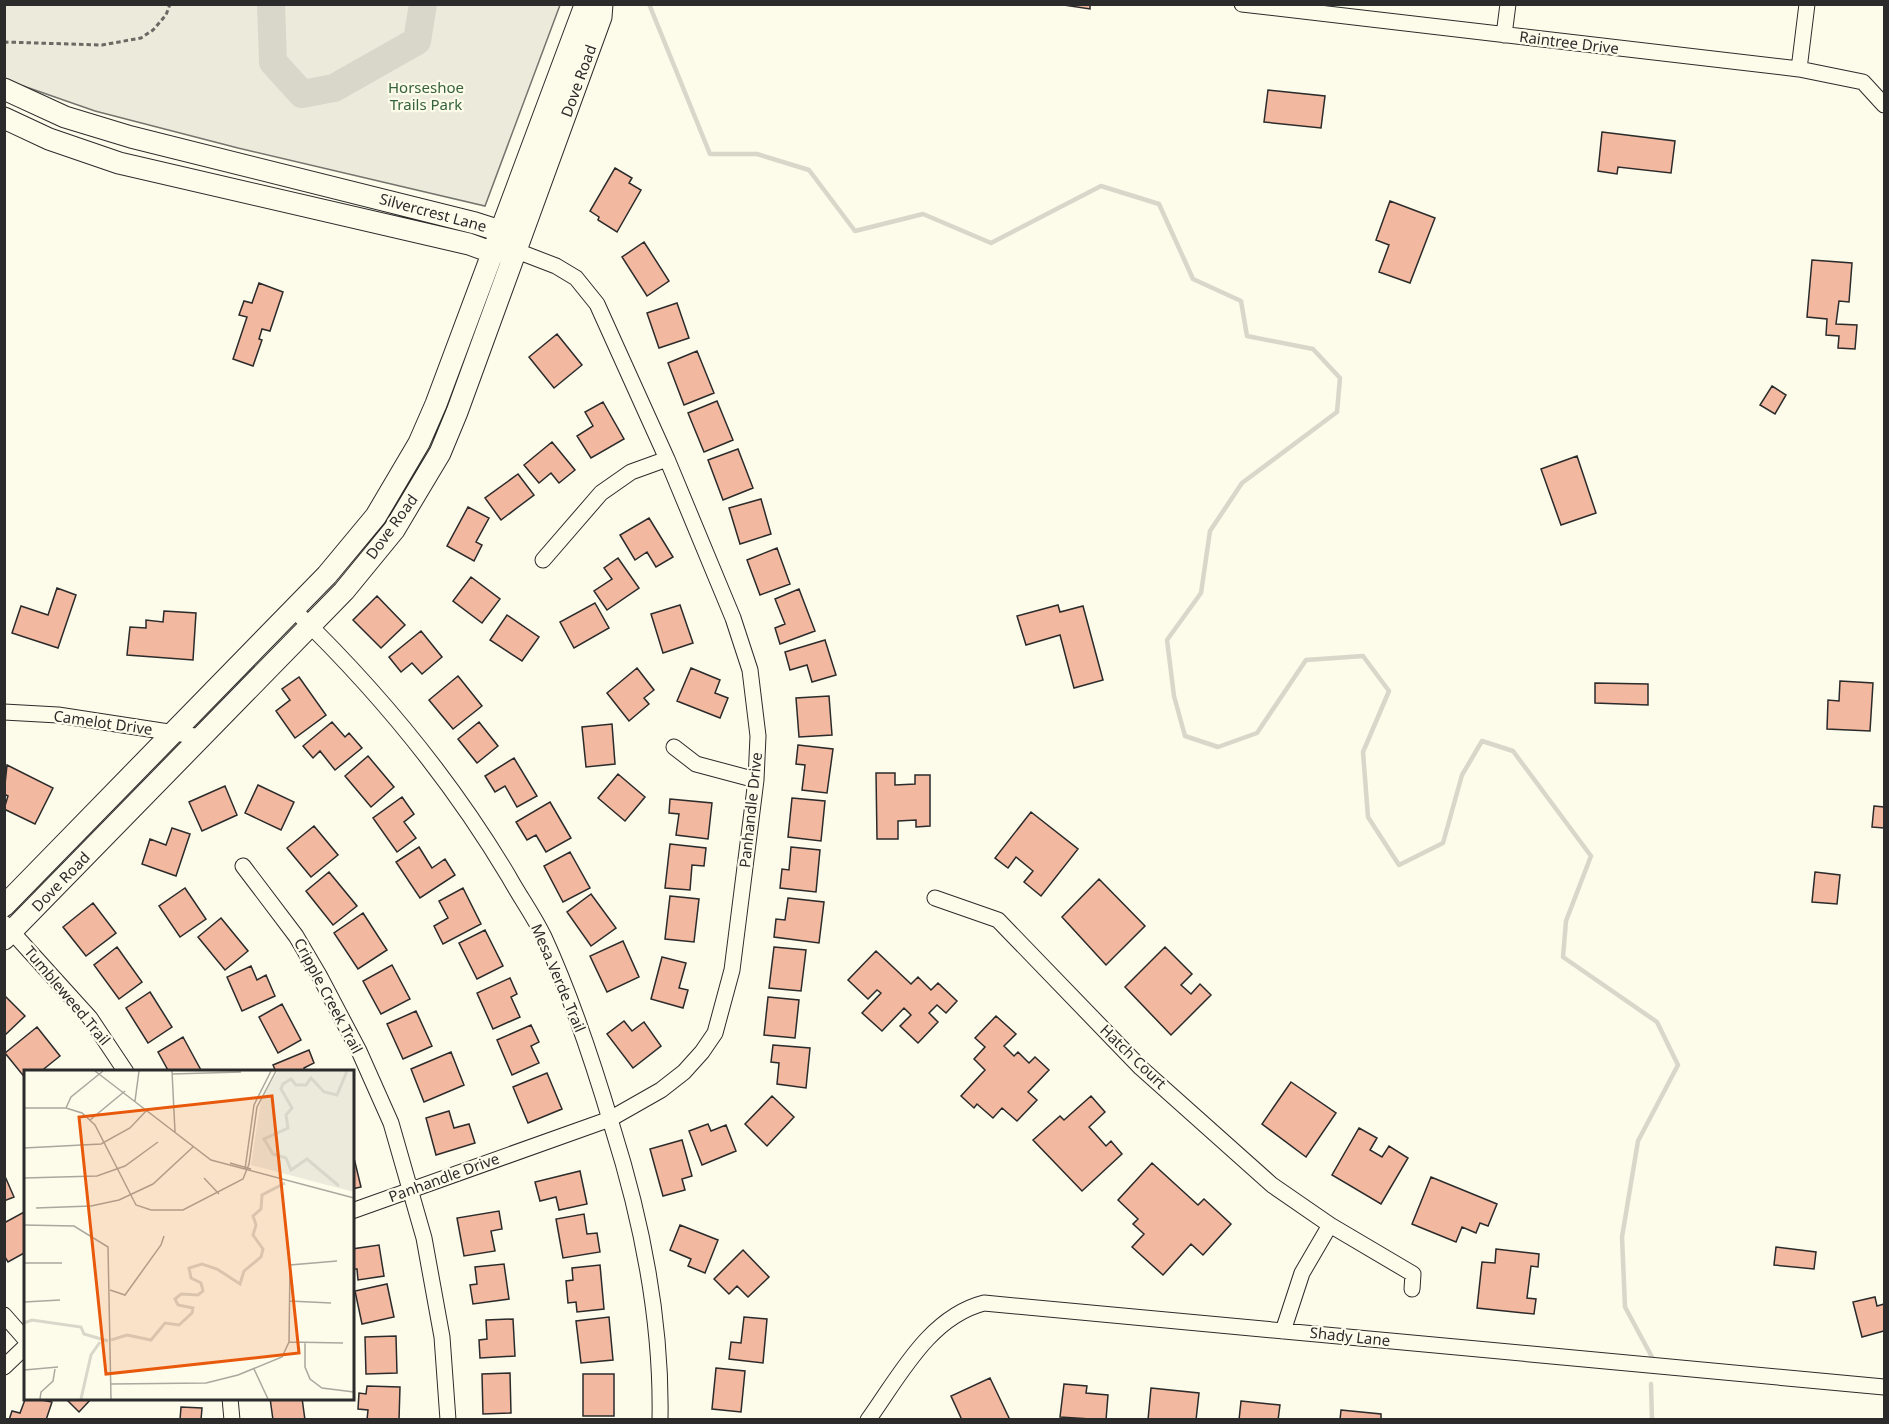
<svg xmlns="http://www.w3.org/2000/svg" width="1889" height="1424" font-family="'Noto Sans',sans-serif">
  <style>
    .green { fill: #ecebdb; stroke: #74746e; stroke-width: 1.5 }
    .lines { fill: none; stroke-linecap: round; stroke-linejoin: round }
    .stream { stroke: #d8d7c9; stroke-width: 4.5 }
    .river { stroke: #d8d7c9; stroke-width: 28 }
    .building { fill: #f2b8a0; stroke: #2b2b2b; stroke-width: 1.5 }
    .street-casing { stroke: #2b2b2b; stroke-width: 17 }
    .secondary-casing { stroke: #2b2b2b; stroke-width: 23 }
    .path { stroke: #6a6964; stroke-width: 3; stroke-dasharray: 4.5 3; stroke-linecap: butt }
    .street { stroke: #fdfbea; stroke-width: 15 }
    .secondary { stroke: #fdfbea; stroke-width: 21 }
    .labels { text-anchor: middle; stroke-width: 4.5; stroke-linejoin: round; paint-order: stroke }
    .street-label { font-size: 15px; fill: #2b2b2b; stroke: #fdfbea }
    .park-label { font-size: 15px; fill: #34623c; stroke: #fdfbea }
    .inset-river { fill: none; stroke: #d8d7c9; stroke-width: 3 }
    .inset-road { fill: none; stroke: #a9a89e; stroke-width: 1.5 }
    .view { fill: #e8590c; fill-opacity: 0.15; stroke: #e8590c; stroke-width: 3 }
    .inset-edge { fill: none; stroke: #2b2b2b; stroke-width: 3 }
  </style>
  <rect width="100%" height="100%" fill="#fdfbea"/>
  <path class="green" d="M4 5H560L485 206 238 148 95 111 9 81 5 78Z"/>
  <g class="lines">
    <path class="stream" d="M649 4 710 154H757L809 170 855 231 923 214 991 243 1101 186 1159 204 1193 279 1241 301 1247 336 1313 349 1340 378 1337 412 1242 483 1210 531 1201 593 1167 640 1174 696 1185 736 1218 747 1257 733 1306 660 1363 656 1389 691 1363 752 1368 817 1399 865 1443 843 1462 775 1482 741 1513 751 1591 856 1566 921 1563 957 1657 1022 1678 1065 1638 1141 1622 1237 1625 1307 1652 1357
      M1651 1384 1652 1420"/>
    <path class="river" d="M271 4 273 62 302 94 334 88 417 41 423 4"/>
  </g>
  <path class="building" d="M1057 4H1090V9Z
    M1268 90 1325 96 1321 128 1264 122Z
    M1602 132 1675 141 1671 173 1618 167 1617 174 1598 171Z
    M615 168 632 178 629 183 641 190 617 232 598 220 599 217 590 211Z
    M1390 201 1435 218 1410 283 1379 272 1389 245 1376 240Z
    M644 242 669 281 647 296 622 257Z
    M1812 260 1852 263 1849 302 1839 301 1836 324 1857 325 1855 349 1838 348 1839 336 1826 335 1827 319 1807 317Z
    M259 283 283 292 270 331 262 329 259 339 262 340 253 366 233 359 247 317 239 315 244 301 252 303Z
    M677 303 689 338 659 348 647 313Z
    M557 334 582 365 554 388 529 357Z
    M697 351 714 393 684 405 668 363Z
    M1772 386 1786 395 1775 414 1760 405Z
    M717 401 733 440 704 452 688 413Z
    M603 402 624 439 591 458 577 436 593 426 585 412Z
    M552 442 575 470 559 483 551 473 539 483 524 465Z
    M738 449 753 488 723 500 708 460Z
    M1577 456 1596 513 1561 525 1541 469Z
    M518 474 534 495 501 520 485 498Z
    M761 499 771 534 740 544 729 508Z
    M468 507 489 518 476 542 482 545 474 561 447 546Z
    M649 518 673 557 656 567 647 552 635 560 620 535Z
    M777 548 790 584 760 595 747 560Z
    M618 558 639 588 607 610 594 591 612 579 604 568Z
    M471 577 500 599 482 623 453 601Z
    M57 588 76 595 58 648 12 633 21 606 48 615Z
    M799 589 815 631 780 644 775 628 785 624 775 599Z
    M377 596 405 625 381 648 353 620Z
    M595 603 609 628 574 648 560 622Z
    M680 605 693 643 663 653 651 614Z
    M1058 605 1060 612 1083 606 1103 680 1074 688 1060 635 1026 645 1017 616Z
    M164 611 196 613 193 660 127 655 130 627 146 628V620L163 622Z
    M507 615 539 637 522 661 490 640Z
    M421 631 442 657 422 674 412 663 401 672 389 657Z
    M825 640 836 675 812 682 807 665 790 670 785 652Z
    M637 668 654 690 644 698 649 704 629 721 607 693Z
    M691 668 720 680 715 693 728 698 720 718 677 701Z
    M458 676 482 706 453 729 429 700Z
    M299 677 326 715 295 738 276 711 290 700 282 689Z
    M1840 681 1873 683 1870 731 1827 729 1828 700 1839 701Z
    M1595 683 1648 684V705L1595 703Z
    M829 696 832 735 799 737 796 698Z
    M332 722 345 737 349 733 362 748 335 770 320 751 313 758 303 746Z
    M479 722 498 746 477 763 458 739Z
    M612 724 615 764 586 767 582 727Z
    M798 745 833 749 827 793 802 790 805 765 796 764Z
    M368 756 394 787 371 807 345 776Z
    M514 758 537 796 517 807 505 786 495 792 485 776Z
    M7 765 53 788 35 824 4 809 8 796 4 794Z
    M876 773H895V785L915 784V775H930V826L916 827V820L898 821V839H877Z
    M618 774 645 797 625 821 598 798Z
    M258 785 294 802 281 830 245 813Z
    M225 786 237 815 202 831 189 802Z
    M402 797 414 814 404 822 416 838 397 852 373 818Z
    M792 798 825 801 821 841 788 837Z
    M670 799 712 803 708 839 676 835 679 814 669 813Z
    M550 802 571 838 546 852 536 835 527 840 516 822Z
    M1874 806 1884 807V828L1872 827Z
    M1031 812 1078 849 1041 896 1024 882 1033 871 1016 857 1008 868 995 858Z
    M314 826 338 855 311 877 287 848Z
    M172 828 190 834 176 876 142 864 150 839 166 845Z
    M670 844 706 848 704 866 692 865 690 890 665 888Z
    M419 847 432 868 445 859 455 875 420 898 396 862Z
    M791 847 820 850 816 892 780 888 782 869 789 870Z
    M570 852 590 888 563 902 544 866Z
    M329 872 357 906 333 925 306 891Z
    M1815 872 1840 875 1837 904 1812 902Z
    M1099 879 1145 926 1106 965 1062 917Z
    M185 888 206 919 180 937 159 906Z
    M463 888 481 924 443 944 434 926 448 918 439 901Z
    M591 894 616 928 591 946 567 912Z
    M670 896 699 899 694 942 665 939Z
    M788 898 824 902 819 943 774 937 776 919 785 920Z
    M93 903 116 933 86 956 63 927Z
    M363 913 387 950 358 969 334 933Z
    M221 918 248 951 225 970 198 937Z
    M485 930 503 966 477 979 459 943Z
    M623 941 639 977 607 992 590 956Z
    M117 947 142 982 119 999 94 965Z
    M774 947 806 950 801 991 769 988Z
    M1165 947 1192 974 1181 985 1191 994 1200 984 1211 995 1171 1035 1125 987Z
    M876 951 911 984 918 977 931 990 938 983 957 1001 946 1013 937 1005 929 1013 938 1022 918 1043 900 1026 911 1015 904 1008 882 1031 862 1013 881 993 877 990 868 999 848 980Z
    M662 957 686 963 679 988 688 990 683 1008 651 999Z
    M392 965 410 999 381 1014 363 981Z
    M251 966 257 980 266 975 275 996 242 1011 227 977Z
    M510 978 517 994 511 997 520 1017 493 1029 477 993Z
    M150 992 172 1027 148 1043 126 1008Z
    M4 995 25 1016 4 1036Z
    M768 997 799 1000 795 1038 764 1035Z
    M282 1004 301 1040 278 1053 259 1017Z
    M416 1011 432 1046 403 1059 387 1024Z
    M996 1016 1016 1034 1004 1046 1014 1056 1018 1052 1029 1063 1035 1057 1049 1070 1028 1092 1037 1100 1017 1121 1002 1108 993 1118 977 1104 974 1108 961 1096 985 1070 974 1059 985 1047 975 1038Z
    M624 1021 632 1031 644 1022 661 1046 633 1068 607 1034Z
    M531 1025 539 1042 531 1046 539 1063 512 1075 497 1040Z
    M37 1027 60 1056 40 1072H26V1079L5 1053Z
    M183 1037 202 1072H169L158 1052Z
    M773 1045 810 1048 806 1088 777 1084 779 1063 771 1062Z
    M309 1050 314 1063 304 1068 305 1072H276L273 1065Z
    M451 1052 464 1085 424 1102 411 1069Z
    M547 1073 562 1109 528 1123 513 1087Z
    M1291 1082 1336 1113 1306 1157 1262 1124Z
    M772 1096 794 1117 767 1146 745 1124Z
    M1091 1096 1105 1112 1089 1127 1106 1146 1111 1141 1122 1154 1082 1191 1033 1140 1060 1116 1064 1120Z
    M449 1111 454 1128 469 1124 475 1143 436 1155 426 1118Z
    M708 1124 711 1131 726 1125 736 1151 702 1165 689 1131Z
    M1359 1128 1377 1138 1370 1150 1382 1157 1389 1146 1408 1158 1381 1204 1332 1175Z
    M682 1140 692 1176 682 1179 685 1190 663 1196 650 1149Z
    M352 1150 361 1187 352 1189Z
    M1152 1163 1198 1205 1204 1199 1231 1224 1203 1255 1191 1244 1163 1275 1132 1247 1144 1234 1133 1224 1138 1219 1118 1200Z
    M580 1171 587 1204 559 1210 556 1197 540 1201 535 1182Z
    M4 1174 14 1197 4 1201Z
    M1431 1177 1497 1204 1488 1226 1480 1223 1476 1233 1462 1227 1456 1242 1412 1224Z
    M26 1211V1252L8 1262 4 1255V1223Z
    M499 1211 502 1229 491 1231 495 1251 464 1256 457 1218Z
    M584 1214 587 1234 597 1233 600 1252 563 1258 556 1219Z
    M680 1225 718 1240 705 1273 688 1266 691 1259 670 1250Z
    M379 1245 384 1276 358 1280 357 1269H352V1249Z
    M1776 1247 1816 1252 1814 1269 1774 1265Z
    M1496 1249 1539 1254 1538 1267 1531 1266 1527 1298 1536 1299 1534 1314 1477 1308 1482 1262 1495 1263Z
    M743 1250 769 1277 748 1297 737 1286 729 1294 714 1279Z
    M504 1264 509 1299 473 1304 470 1285 477 1284 475 1267Z
    M600 1265 604 1309 577 1312 576 1302 568 1303 566 1281 573 1280 572 1268Z
    M387 1284 394 1317 362 1324 355 1291Z
    M1875 1297 1877 1306 1884 1304V1331L1862 1337 1853 1302Z
    M609 1317 613 1360 581 1363 576 1321Z
    M744 1317 767 1319 763 1363 729 1359 731 1342 741 1343Z
    M513 1319 515 1356 480 1358 479 1340 487 1339 486 1320Z
    M396 1336 397 1373 366 1374 365 1337Z
    M716 1368 745 1371 741 1412 712 1409Z
    M510 1373 511 1413 483 1414 482 1374Z
    M583 1374H614V1416H583Z
    M990 1378 1010 1420H962L951 1396Z
    M1064 1384 1087 1386 1086 1393 1108 1395 1106 1420 1060 1417Z
    M367 1386 400 1387 399 1420H367L368 1410 358 1409 359 1393 366 1394Z
    M1151 1388 1199 1393 1196 1420H1148Z
    M26 1397 52 1402 46 1420H9L12 1411 20 1413Z
    M65 1398H92L79 1412Z
    M270 1398H302L305 1420H273Z
    M1241 1401 1280 1405 1278 1420H1239Z
    M181 1407 202 1408 201 1420H180Z
    M1341 1410 1381 1414V1420H1340Z"/>
  <g class="lines">
    <defs>
      <path id="street" d="M1242 4 1799 69 1863 82 1884 105
        M1504 35 1508 4
        M1799 69 1807 4
        M543 560 601 493 631 472 667 459
        M294 610C377 690 450 778 509 877 520 897 534 916 544 937 572 998 593 1062 612 1126 642 1221 662 1320 660 1420
        M4 712 58 715 201 737
        M674 747 696 764 756 780
        M243 866 296 936 319 975 359 1051 391 1123 424 1238 442 1337 448 1420
        M935 898 998 920 1141 1068 1272 1185 1330 1225 1302 1273 1283 1331
        M4 923 90 1018 126 1072
        M352 1211 610 1119 661 1090 684 1072 702 1052 715 1033 732 970 756 780 758 736 750 670 733 618 667 459 597 304 576 278 556 266 517 251
        M1330 1225 1413 1274 1412 1289
        M4 1315 26 1340
        M4 1367 26 1346
        M230 1398 232 1420
        M868 1420C899 1377 929 1317 984 1303L1884 1387"/>
      <path id="secondary" d="M4 89 65 117 131 137 475 223 500 231 508 241
        M4 118 49 139 119 163 469 244 491 252H503
        M4 906 327 575 376 516 419 443 436 404 584 8 587 4
        M4 939 344 591 394 530 440 453 457 412 601 17 602 4"/>
    </defs>
    <use href="#street" class="street-casing"/>
    <use href="#secondary" class="secondary-casing"/>
    <path class="path" d="M4 42 102 45 141 38 153 30 166 15 170 4"/>
    <use href="#street" class="street"/>
    <use href="#secondary" class="secondary"/>
  </g>
  <g class="labels">
    <g class="street-label">
      <text transform="translate(1569 43) rotate(7)" y="5">Raintree Drive</text>
      <text transform="translate(579 81) rotate(-70)" y="5">Dove Road</text>
      <text transform="translate(433 213) rotate(15)" y="5">Silvercrest Lane</text>
      <text transform="translate(392 527) rotate(-54)" y="5">Dove Road</text>
      <text transform="translate(103 723) rotate(8)" y="5">Camelot Drive</text>
      <text transform="translate(751 810) rotate(-84)" y="5">Panhandle Drive</text>
      <text transform="translate(61 882) rotate(-46)" y="5">Dove Road</text>
      <text transform="translate(558 978) rotate(67)" y="5">Mesa Verde Trail</text>
      <text transform="translate(67 996) rotate(50)" y="5">Tumbleweed Trail</text>
      <text transform="translate(328 996) rotate(62)" y="5">Cripple Creek Trail</text>
      <text transform="translate(1133 1057) rotate(44)" y="5">Hatch Court</text>
      <text transform="translate(444 1178) rotate(-20)" y="5">Panhandle Drive</text>
      <text transform="translate(1350 1337) rotate(6)" y="5">Shady Lane</text>
    </g>
    <g class="park-label">
      <text x="426" y="93">Horseshoe<tspan x="426" dy="17">Trails Park</tspan></text>
    </g>
  </g>
  <g transform="translate(24 1070)">
    <rect width="330" height="330" fill="#fdfbea"/>
    <path d="M254 1H330V122L227 95 237 29Z" fill="#ecebdb"/>
    <path class="inset-river" d="M315 116 283 89 267 100 262 88 249 84 240 69 264 58 262 45 268 38 257 19 259 14 267 9 272 15H282L287 8 300 22 313 25 323 1M0 253 8 250 57 257 60 264 84 271M87 270 103 265 127 270 141 253 155 255 168 243 169 238 154 235 151 229 157 224 174 225 179 221 177 213 167 208 165 198 178 194 193 199 216 214 220 201 237 187 239 179 229 165 232 155 229 146 237 139 238 125 261 113M57 329 67 285 76 272"/>
    <path class="inset-road" d="M71 1 187 90 330 128M148 1 151 62M148 4 217 2M111 31 115 1M0 38H42L58 43 71 55 112 135 127 140H159L219 109 225 94 233 37 252 1M42 38 47 27 79 1M66 50 101 21M0 78 77 74 106 58 123 40M206 93 227 99M221 99 230 35 247 1M0 108 73 106 101 96 134 72M180 108 195 124M12 138 67 136 95 130 129 114 169 77M0 155 50 156 84 177 87 329M0 193H38M86 220 101 225 137 175 140 166M265 231 307 233M0 232 36 230M265 272 319 273M281 272V297L286 309 298 318 330 322M230 299 244 329M0 300 34 297M87 314 182 313 214 305 258 287 265 272 266 195 313 191M16 329 17 322 29 311 31 299"/>
    <path class="view" d="M248 26 275 283 82 304 55 47Z"/>
    <rect width="330" height="330" class="inset-edge"/>
  </g>
  <rect width="1889" height="1424" fill="none" stroke="#2b2b2b" stroke-width="12"/>
</svg>
